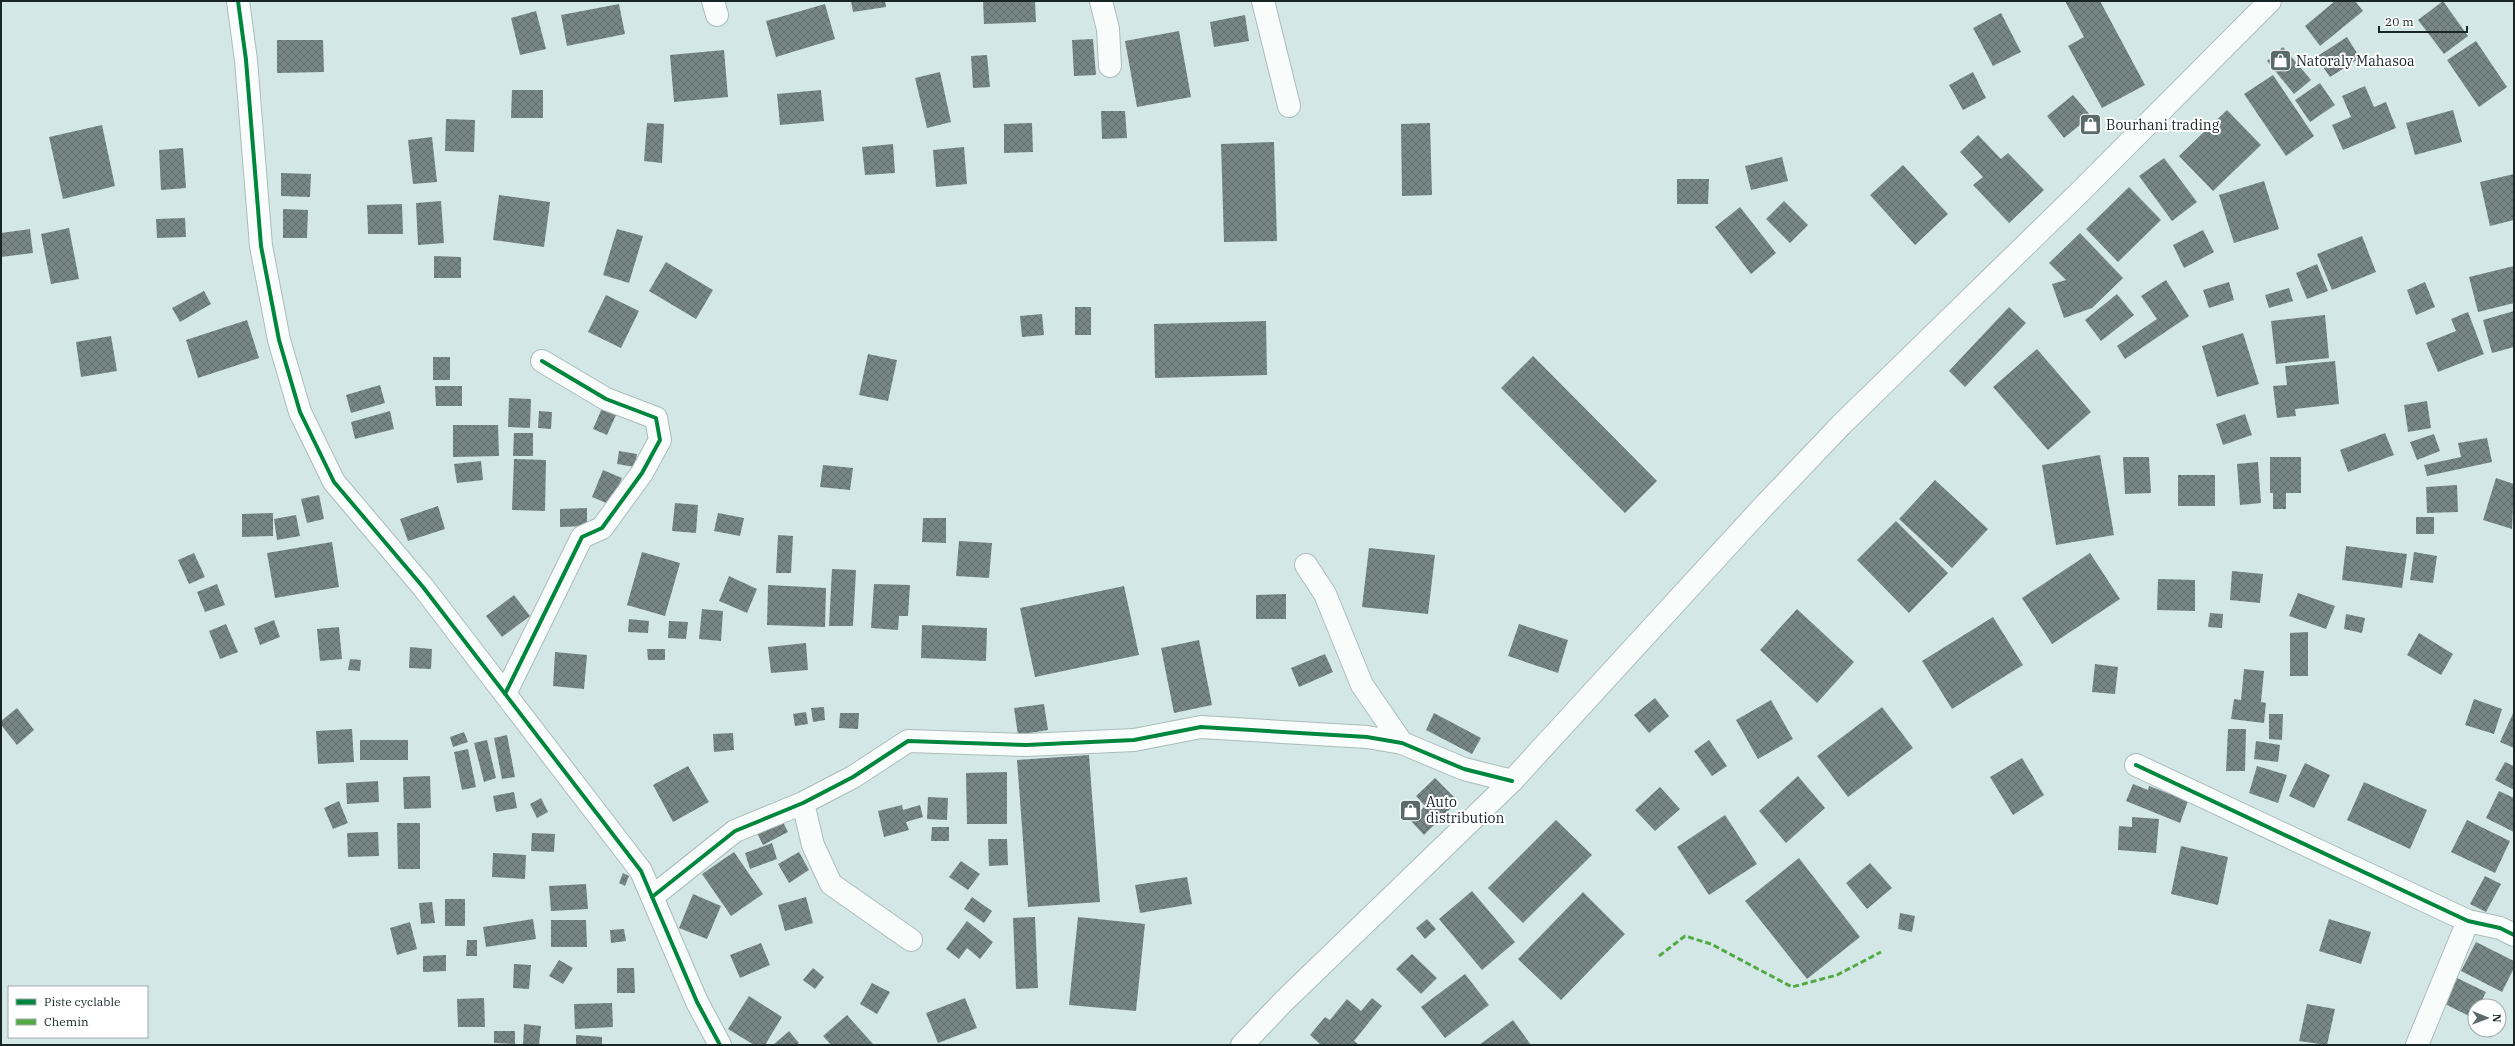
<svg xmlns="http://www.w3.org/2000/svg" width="2515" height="1046" font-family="'IBM Plex Serif',serif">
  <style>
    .building { fill: url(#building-cross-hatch) }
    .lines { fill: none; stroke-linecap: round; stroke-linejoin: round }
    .minor-casing { stroke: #abbcba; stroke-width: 24 }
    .major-casing { stroke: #abbcba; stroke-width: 24 }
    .minor { stroke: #f8fcfb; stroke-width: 22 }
    .major { stroke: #f8fcfb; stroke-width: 22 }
    .quiet { stroke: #52aa44; stroke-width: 3; stroke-dasharray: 6 3; stroke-linecap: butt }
    .cycleway-casing { stroke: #fff; stroke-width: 6 }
    .cycleway { stroke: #00873e; stroke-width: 4 }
    .labels { text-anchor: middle; stroke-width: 4; stroke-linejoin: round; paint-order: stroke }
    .poi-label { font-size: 14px; fill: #172625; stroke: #fff; text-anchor: start }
  </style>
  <defs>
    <pattern id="building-cross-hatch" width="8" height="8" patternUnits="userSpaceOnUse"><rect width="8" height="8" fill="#778786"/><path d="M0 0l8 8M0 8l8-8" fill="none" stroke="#616e6d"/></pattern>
  </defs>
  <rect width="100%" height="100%" fill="#d3e8e6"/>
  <path class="building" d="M851 1H885L886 7 853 12Z
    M983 1H1035L1036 22 984 24Z
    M2065 1H2100L2145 85 2102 108 2068 46 2084 37Z
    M2335 1H2355L2363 11 2320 46 2305 26Z
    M2443 1 2468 36 2444 54 2418 20Z
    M619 4 625 34 567 46 561 15Z
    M825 4 835 39 776 57 766 21Z
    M536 11 546 49 520 55 511 18Z
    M2001 13 2021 52 1993 66 1973 28Z
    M1245 15 1249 41 1214 47 1210 22Z
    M1179 31 1191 97 1137 107 1125 41Z
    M2347 37 2360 58 2330 77 2316 57Z
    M1093 39 1096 75 1074 76 1072 40Z
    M277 40H323L324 72 277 73Z
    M2476 41 2507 87 2479 107 2447 60Z
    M2283 47 2311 80 2294 94 2267 61Z
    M724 50 728 97 674 102 670 55Z
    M987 55 990 87 973 88 971 56Z
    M940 72 951 122 927 128 915 78Z
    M1973 72 1986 98 1963 110 1949 85Z
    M2273 75 2314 136 2286 156 2244 94Z
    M2320 83 2335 105 2310 122 2295 100Z
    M2365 86 2374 107 2386 102 2396 128 2343 150 2332 125 2351 117 2342 96Z
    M512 90H543V118H511Z
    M821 90 824 121 780 125 777 94Z
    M2073 95 2091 116 2064 138 2047 116Z
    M2227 110 2261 145 2213 191 2179 156Z
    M2453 110 2462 142 2415 155 2406 123Z
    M1101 111H1125L1127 138 1102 139Z
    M446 119 475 120 474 152 445 151Z
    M647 123 664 124 662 163 644 161Z
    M1032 123 1033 152 1004 153V124Z
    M1430 123 1432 195 1402 196 1401 124Z
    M102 125 115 186 63 199 49 137Z
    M1978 135 2001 159 2008 153 2044 190 2009 223 1973 185 1983 177 1960 152Z
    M432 137 437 182 413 184 408 140Z
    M1274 142 1277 241 1224 242 1221 144Z
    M893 144 895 173 865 175 862 147Z
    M964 147 967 184 936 187 933 150Z
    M183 148 186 188 161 190 159 150Z
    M1782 157 1788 181 1751 190 1745 166Z
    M2164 158 2197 202 2172 221 2139 176Z
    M1903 165 1948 214 1915 245 1870 195Z
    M281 173 311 174 310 197 281 196Z
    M2514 174V220L2490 226 2480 182Z
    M1677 179H1709L1708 204H1677Z
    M2264 181 2279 229 2234 243 2219 195Z
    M2129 187 2161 220 2118 262 2086 229Z
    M499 195 550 202 544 247 493 240Z
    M441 201 444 243 418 245 416 203Z
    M1784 201 1808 225 1790 243 1766 219Z
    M402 204 403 234H368L367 205Z
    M1740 207 1776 253 1751 274 1715 227Z
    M283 209 308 210 307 238H283Z
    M185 218 186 237 157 238 156 219Z
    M69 228 79 279 51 284 41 234Z
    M30 229 33 253 1 257V233Z
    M617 229 643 236 629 283 603 275Z
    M2203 230 2214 252 2184 268 2173 245Z
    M2080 233 2123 278 2092 308 2064 318 2052 284 2066 280 2049 263Z
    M2362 236 2376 272 2332 290 2317 254Z
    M434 256 461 257V278H434Z
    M666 262 713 290 696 319 649 291Z
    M2317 264 2328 291 2307 299 2296 273Z
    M2514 266V303L2478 312 2469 277Z
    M2166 280 2189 316 2125 359 2117 346 2157 319 2141 296Z
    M2229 282 2234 300 2209 308 2203 290Z
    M2425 282 2435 307 2416 315 2407 290Z
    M2289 288 2293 301 2269 308 2265 295Z
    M204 291 211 304 180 322 172 308Z
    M2117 294 2134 315 2101 341 2085 320Z
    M606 295 639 311 621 348 588 332Z
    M1075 307H1091V335H1075Z
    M2009 307 2026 323 1965 387 1949 371Z
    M2514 311V347L2492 353 2483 320Z
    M2468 312 2484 354 2438 372 2426 343 2456 331 2451 319Z
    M1042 314 1044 335 1022 337 1020 316Z
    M2325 315 2329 358 2276 364 2271 321Z
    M247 320 259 358 198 378 186 340Z
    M1266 321 1267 375 1155 378 1154 324Z
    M2243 333 2259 384 2217 397 2202 346Z
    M111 336 117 371 81 377 76 342Z
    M2037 349 2091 412 2048 450 1993 387Z
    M868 354 897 360 888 401 859 395Z
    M1533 356 1657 481 1625 513 1501 388Z
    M433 357H450V380H433Z
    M2335 361 2339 404 2295 409 2296 416 2277 418 2273 386 2287 385 2285 366Z
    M380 385 385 403 351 413 346 395Z
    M435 386H462V406H436Z
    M509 398 531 399 530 428 508 427Z
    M2427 401 2431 428 2408 432 2404 405Z
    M602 408 616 415 607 435 593 429Z
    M390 411 394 429 355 439 351 422Z
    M539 411 552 412 551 429 538 428Z
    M2245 414 2252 435 2223 445 2216 424Z
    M453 425H498L499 456 453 457Z
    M514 433H533V456H513Z
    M2385 433 2394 455 2348 472 2340 450Z
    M2434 434 2440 451 2417 460 2410 442Z
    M2487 438 2492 462 2427 476 2424 465 2461 457 2458 443Z
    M619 451 637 454 635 467 617 464Z
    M2100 455 2114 535 2056 545 2042 465Z
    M2123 457H2149L2151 493 2125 494Z
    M2270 457H2301V493H2286V509H2273V493H2270Z
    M514 459 546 460 545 511 512 510Z
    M481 461 483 480 457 483 454 464Z
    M2258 462 2261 503 2240 505 2237 464Z
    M823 465 853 468 850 490 820 487Z
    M603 470 622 478 611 505 592 497Z
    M2178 475H2215V506H2178Z
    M2496 478 2514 484 2512 529 2483 520Z
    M1935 480 1988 529 1952 568 1899 519Z
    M2457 485 2458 512 2427 513 2426 487Z
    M319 495 324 519 307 523 301 499Z
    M675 503 698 505 696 533 672 531Z
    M438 506 445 529 408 541 400 519Z
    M587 508V526L560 527V509Z
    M273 513V536L242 537V514Z
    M718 513 744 518 740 536 714 531Z
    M296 515 300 536 277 540 274 519Z
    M2416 517H2434V534H2416Z
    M923 518H946V543L922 542Z
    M1896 521 1948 573 1909 613 1857 560Z
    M778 535 793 536 791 573H776Z
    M959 541 992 543 989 578 956 576Z
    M332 542 339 587 275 598 267 553Z
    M2346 546 2407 554 2402 588 2342 580Z
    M1369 548 1435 555 1428 614 1362 607Z
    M642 552 680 563 665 616 627 605Z
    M2414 552 2437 556 2433 583 2410 580Z
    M194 553 205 577 189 584 178 560Z
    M2090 553 2120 599 2052 644 2022 598Z
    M832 569 856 570 853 626H829Z
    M2232 571 2263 574 2260 603 2230 600Z
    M729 576 757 589 747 613 719 601Z
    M2158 579 2195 580V611L2157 610Z
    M217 584 225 605 205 612 197 592Z
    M874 584 910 585 908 616H899L898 630 871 628Z
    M768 585 826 588 825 627 767 625Z
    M1124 586 1139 655 1035 677 1020 608Z
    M2298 593 2335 606 2326 629 2289 616Z
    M1286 594V619H1256V595Z
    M514 595 530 616 502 637 486 616Z
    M702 609 723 611 721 641 699 639Z
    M1797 609 1854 662 1817 703 1760 650Z
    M2210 613 2223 614 2222 628 2208 627Z
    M2346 614 2365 618 2362 633 2344 629Z
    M1993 617 2023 665 1952 709 1922 661Z
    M629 619 649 621 648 633 628 632Z
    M274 620 280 637 260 645 254 628Z
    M669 621 688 622 686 639 668 638Z
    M226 624 238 652 220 659 209 631Z
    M1519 624 1568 640 1558 673 1508 656Z
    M922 625 987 628 986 661 921 658Z
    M339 627 342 659 320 661 317 629Z
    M2308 632V676H2290V633Z
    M2419 633 2453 654 2441 675 2407 655Z
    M1199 640 1212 705 1174 713 1161 648Z
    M806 643 808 670 771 673 768 647Z
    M410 647 432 649 431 669 409 668Z
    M647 649H665V660H648Z
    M555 652 587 655 584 689 553 686Z
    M1325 654 1333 672 1299 687 1291 668Z
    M350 659 361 660 360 671 348 670Z
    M2095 664 2118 667 2115 694 2092 692Z
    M2244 669 2264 671 2261 702 2266 703 2264 723 2231 719 2234 699 2241 700Z
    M1655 698 1669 716 1649 733 1634 715Z
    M2474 699 2502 709 2494 734 2465 725Z
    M1771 700 1793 739 1758 759 1736 720Z
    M1044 704 1048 730 1018 735 1014 708Z
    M824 707 825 720 813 722 811 708Z
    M1882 707 1913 748 1848 797 1817 756Z
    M17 708 34 730 17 745 1 725V721Z
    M2514 711V748L2500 742Z
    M806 712 808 724 795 726 793 714Z
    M840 713H859L858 729 839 728Z
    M1434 713 1481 738 1472 754 1426 730Z
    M2269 714H2283L2282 740 2269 739Z
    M352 729 354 762 318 764 316 731Z
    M2228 729H2246L2245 771H2226Z
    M464 732 468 742 453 747 450 737Z
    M733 733 734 750 714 752 713 734Z
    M507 735 515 777 502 779 494 738Z
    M360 740H408V760H360Z
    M487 740 496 778 484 782 474 743Z
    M1709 740 1727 766 1712 776 1694 751Z
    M2256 741 2280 745 2278 762 2254 759Z
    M468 749 476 787 462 790 454 752Z
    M1089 755 1100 902 1028 907 1017 760Z
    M2022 758 2044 795 2013 815 1990 777Z
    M2505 762 2514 766V790L2495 780Z
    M2305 763 2330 775 2314 808 2289 796Z
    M688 766 709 802 673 822 653 785Z
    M2257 766 2287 775 2278 803 2249 793Z
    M1007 772V824H967L966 773Z
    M430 776 431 808 404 809 403 777Z
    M1798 776 1825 808 1786 843 1759 811Z
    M1435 778 1458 801 1424 835 1411 821 1425 806 1416 796Z
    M378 781 379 802 347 804 346 783Z
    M2364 782 2427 810 2410 849 2347 820Z
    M2133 784 2148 790 2149 786 2188 801 2180 823 2126 801Z
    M1660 787 1680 809 1655 831 1635 810Z
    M2499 791 2514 798V832L2486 818Z
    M514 792 517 808 496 812 493 796Z
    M928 797 948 798 947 820 927 819Z
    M541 798 548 812 537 818 530 804Z
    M339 801 348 823 333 829 324 808Z
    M902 805 903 810 920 805 923 817 906 822 909 830 884 837 878 811Z
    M1725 815 1757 864 1709 895 1677 847Z
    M2132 817 2159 819 2156 853 2118 850 2119 826 2132 827Z
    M782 820 788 832 763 845 757 833Z
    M1556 820 1592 855 1523 923 1488 888Z
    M2467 820 2510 841 2495 873 2451 852Z
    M397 823H420V869H398Z
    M932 827H949V841H931Z
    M378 832 379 856 348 857 347 833Z
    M532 833 555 834 554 852 531 851Z
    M988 839H1007L1008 865 989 866Z
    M772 843 777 859 750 869 745 853Z
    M2181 846 2228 857 2218 905 2171 894Z
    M734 852 763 894 731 916 702 874Z
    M799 852 809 870 789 883 778 864Z
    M493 853 526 855 525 879 492 877Z
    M1799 858 1860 937 1807 979 1745 901Z
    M961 861 980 874 968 890 949 877Z
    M1870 863 1892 888 1867 909 1846 883Z
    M623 873 629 876 625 886 619 883Z
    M2485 876 2501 884 2486 912 2470 904Z
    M1187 877 1192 904 1140 913 1135 885Z
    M586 884 588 909 551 911 549 886Z
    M1472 891 1515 942 1482 970 1439 919Z
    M1583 892 1625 934 1561 1000 1518 959Z
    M693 894 721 906 707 939 679 928Z
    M806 897 813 923 785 931 778 905Z
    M972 897 992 911 984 923 964 909Z
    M445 899H465V926H445Z
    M432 902 435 923 421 924 419 903Z
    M1900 913 1915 916 1912 932 1898 929Z
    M1035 917 1038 988 1016 989 1013 918Z
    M1078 917 1145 924 1136 1011 1069 1005Z
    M533 919 536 939 486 947 483 927Z
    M1427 919 1436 929 1425 939 1416 928Z
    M2329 919 2371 932 2361 964 2319 951Z
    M551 920H586L587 947H551Z
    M967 921 993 942 980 959 967 948 959 959 946 949Z
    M410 922 417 949 397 955 390 928Z
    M624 929 626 941 611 943 610 930Z
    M467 940H477V956H466Z
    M2476 942 2514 961V968L2502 992 2461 971Z
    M761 943 770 965 740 978 730 955Z
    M1412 954 1437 978 1421 994 1396 969Z
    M446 955V971L423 972V956Z
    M559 960 573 968 563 984 549 976Z
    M514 964 531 965 529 989 513 988Z
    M617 968H634L635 993H617Z
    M813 968 824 977 815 989 803 980Z
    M1465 974 1489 1005 1445 1038 1421 1007Z
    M2457 978 2486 992 2479 1006H2475L2473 1018 2445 1004Z
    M872 983 890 992 877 1014 860 1004Z
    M749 996 782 1017 765 1045H754L728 1029Z
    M484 998 485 1027H458L457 999Z
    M965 998 977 1028 938 1043 926 1013Z
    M1372 998 1382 1006 1354 1041 1359 1045H1321L1310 1035 1325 1017 1330 1020 1347 999 1361 1011Z
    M612 1003 613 1027 575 1029 574 1004Z
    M2307 1004 2335 1009 2327 1045 2299 1041Z
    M847 1015 874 1045H831L823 1036Z
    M1513 1020 1531 1045H1479Z
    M524 1024 541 1026 539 1045H523Z
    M494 1031H515V1044L494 1043Z
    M789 1031 799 1043 796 1045H773Z
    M576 1035 602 1037V1045H576Z"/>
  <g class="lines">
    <defs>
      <path id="minor" d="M238 1 246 60 261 246 279 340 300 412 334 482 423 587 641 871 697 1002 720 1045
        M713 1 717 15
        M1101 1 1108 29 1110 66
        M1263 1 1289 106
        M1306 565 1325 594 1362 685 1402 743
        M505 694 582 537 602 528 642 473 660 440 656 418 606 399 542 361
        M2136 765 2468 921 2500 928 2514 935
        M803 803 813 845 831 884 911 940
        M652 897 735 831 803 803 853 777 908 741 1026 745 1134 740 1201 727 1367 737 1402 743 1464 769 1512 781
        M2417 1045 2468 921"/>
      <path id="major" d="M1242 1045 1285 1000 1512 781 1762 508 1841 425 2081 191 2270 1"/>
    </defs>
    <use href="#minor" class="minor-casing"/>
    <use href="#major" class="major-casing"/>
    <use href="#minor" class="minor"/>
    <use href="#major" class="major"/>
    <path class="quiet" d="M1659 956 1685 936 1711 944 1792 987 1837 975 1881 952"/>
    <defs>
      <path id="cycleway" d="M238 1 246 60 261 246 279 340 300 412 334 482 423 587 641 871 697 1002 720 1045
        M505 694 582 537 602 528 642 473 660 440 656 418 606 399 542 361
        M2136 765 2468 921 2500 928 2514 935
        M652 897 735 831 803 803 853 777 908 741 1026 745 1134 740 1201 727 1367 737 1402 743 1464 769 1512 781"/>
    </defs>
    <use href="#cycleway" class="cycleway-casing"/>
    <use href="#cycleway" class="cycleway"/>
  </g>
  <defs>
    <symbol id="shop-square" viewBox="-11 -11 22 22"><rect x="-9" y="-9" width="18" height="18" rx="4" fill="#596a69" stroke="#fff"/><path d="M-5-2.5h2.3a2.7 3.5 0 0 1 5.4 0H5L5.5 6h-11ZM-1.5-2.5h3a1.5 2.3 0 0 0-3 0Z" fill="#fff"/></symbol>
  </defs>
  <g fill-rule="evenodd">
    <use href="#shop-square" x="2268" y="48" width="25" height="25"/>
    <use href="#shop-square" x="2078" y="112" width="25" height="25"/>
    <use href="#shop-square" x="1398" y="798" width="25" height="25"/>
  </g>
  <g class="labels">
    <g class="poi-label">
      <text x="2296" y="66">Natoraly Mahasoa</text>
      <text x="2106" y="130">Bourhani trading</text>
      <text x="1426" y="807">Auto<tspan x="1426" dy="16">distribution</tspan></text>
    </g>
  </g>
  <rect width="2515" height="1046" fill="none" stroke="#172625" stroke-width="4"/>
  <rect x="8" y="986" width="140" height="52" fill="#ffffff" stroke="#a2a8a8"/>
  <rect x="16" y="999" width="20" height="6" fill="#00873e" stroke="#a2a8a8"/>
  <text x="44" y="1006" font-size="12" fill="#172625">Piste cyclable</text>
  <rect x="16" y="1019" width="20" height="6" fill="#52aa44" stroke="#a2a8a8"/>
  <text x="44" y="1026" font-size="12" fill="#172625">Chemin</text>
  <g transform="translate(2487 1018) rotate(91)"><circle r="19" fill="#ffffff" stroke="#a2a8a8"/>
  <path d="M0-3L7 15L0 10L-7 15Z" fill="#596a69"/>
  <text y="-6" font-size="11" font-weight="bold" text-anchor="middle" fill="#172625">N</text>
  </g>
  <path d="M2379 26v6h88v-6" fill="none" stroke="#172625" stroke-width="2"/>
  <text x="2385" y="26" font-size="12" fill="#172625" stroke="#ffffff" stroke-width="3" paint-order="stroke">20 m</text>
</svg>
